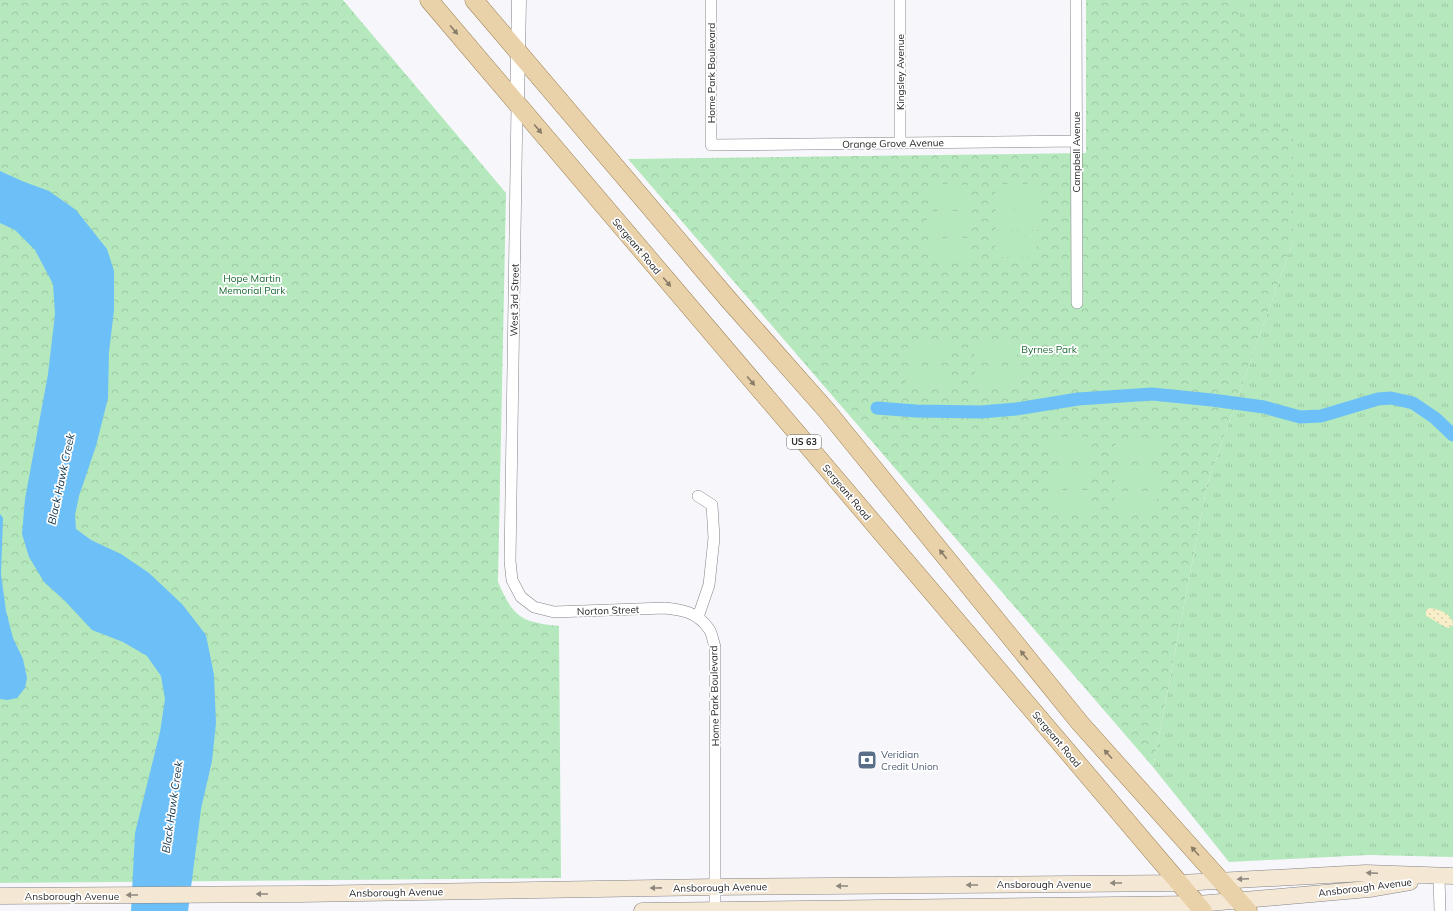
<svg xmlns="http://www.w3.org/2000/svg" width="1453" height="911" font-family="Mulish,sans-serif">
  <style>
    .grass { fill: url(#grass-tufts) }
    .sand { fill: url(#sand-dots) }
    .park { fill: url(#park-crowns) }
    .pitch { fill: #b5e8bd }
    .water { fill: #6cc0f7 }
    .lines { fill: none; stroke-linecap: round; stroke-linejoin: round }
    .canal { stroke: #6cc0f7; stroke-width: 13 }
    .minor-casing { stroke: #828387; stroke-width: 12 }
    .tertiary-casing { stroke: #828387; stroke-width: 15 }
    .secondary-casing { stroke: #828387; stroke-width: 17 }
    .primary-casing { stroke: #9b8256; stroke-width: 19 }
    .minor { stroke: #fff; stroke-width: 11 }
    .tertiary { stroke: #fff; stroke-width: 14 }
    .secondary { stroke: #f4e8d4; stroke-width: 16 }
    .primary { stroke: #e9d1a9; stroke-width: 18 }
    .oneway { fill: #887c68 }
    .oneway2 { fill: #8d877e }
    .labels { text-anchor: middle; stroke-width: 3.5; stroke-linejoin: round; paint-order: stroke }
    .shield { fill: #fff; stroke: #676768; stroke-width: 1 }
    .shield-label { font-size: 9px; font-weight: bold; fill: #262628 }
    .street-label { font-size: 10px; fill: #262628; stroke: #fff }
    .park-label { font-size: 10px; fill: #186831; stroke: #fff }
    .service-label { font-size: 10px; fill: #4e5e75; stroke: #fff; text-anchor: start }
    .water-label { font-size: 11px; font-style: italic; fill: #11364c; stroke: #fff }
  </style>
  <defs>
    <pattern id="grass-tufts" width="24" height="20" patternUnits="userSpaceOnUse"><rect width="24" height="20" fill="#b5e8bd"/><path d="M3 7l-1-3M5 7V3M7 7l1-3M15 17l-1-3M17 17v-4M19 17l1-3" fill="none" stroke="#9cc7a2"/></pattern>
    <pattern id="sand-dots" width="8" height="8" patternUnits="userSpaceOnUse"><rect width="8" height="8" fill="#f8eec8"/><path d="M2 2h.1M6 6h.1" fill="none" stroke="#d4ccac" stroke-width="1.8" stroke-linecap="round"/></pattern>
    <pattern id="park-crowns" width="20" height="18" patternUnits="userSpaceOnUse"><rect width="20" height="18" fill="#b5e8bd"/><path d="M2 6a3 3 0 1 1 6 0M12 15a3 3 0 1 1 6 0" fill="none" stroke="#9cc7a2"/></pattern>
  </defs>
  <rect width="100%" height="100%" fill="#f7f7fb"/>
  <path class="grass" d="M1240 0H1453V857L1369 855 1229 862 1153 767 1207 485 1293 241 1240 129Z"/>
  <path class="sand" d="M1430 608C1439 609 1453 614 1453 625L1449 628C1443 627 1433 619 1426 616V610Z"/>
  <path class="park" d="M0 0H343L506 193 498 582C503 593 509 608 520 616 530 623 548 625 559 626L561 878 0 883Z
    M1086 0H1240V128H1293V241L1207 485 1153 767 628 159 1086 153Z"/>
  <path class="pitch" d="M928 184 970 185V205H928Z
    M996 184H1038V204H995Z
    M996 210H1038V230H996Z
    M927 211H970V231H927Z
    M995 237H1037V257H995Z
    M928 238H971V258H928Z
    M908 339H950V359H908Z
    M974 339H1017V359H974Z
    M906 366H949V386H906Z
    M975 367H1018V387H975Z
    M1048 437H1091V457H1048Z
    M1116 438 1159 439V459H1116Z
    M1048 465H1090V485H1048Z
    M1115 465H1158V485H1115Z
    M1048 490H1091V510H1048Z
    M1115 491H1157V511H1115Z"/>
  <path class="water" d="M0 171 22 181 49 191 76 210 107 249 114 271V310L109 352 108 398 96 446 79 496 75 515 76 529 91 540 121 554 149 573 182 604 206 635 214 675 216 723 212 761 201 809 188 911H131L135 833 160 732 165 699 161 676 147 656 123 642 92 630 65 601 44 582 29 557 22 534 25 499 48 374 55 314 53 284 35 250 15 230 0 223Z
    M0 514 3 518 1 574 6 611 13 638 23 659 27 678 25 688 17 698 7 700 0 699Z"/>
  <g class="lines">
    <path class="canal" d="M877 408 916 411 981 412 1016 409 1078 399 1152 394 1212 400 1264 407 1300 417 1321 416 1378 399 1391 398 1413 403 1435 418 1453 435"/>
    <defs>
      <path id="minor" d="M711 0V145L1076 141
        M900 0V143
        M1076 0 1077 303
        M517 105 510 561 512 580 521 597 534 607 554 612 665 608C683 610 697 612 709 629 712 633 713 641 715 647V911
        M698 496 712 505 714 538 709 585 698 617
        M1439 877 1440 911"/>
      <path id="tertiary" d="M517 105 519 0"/>
      <path id="secondary" d="M0 896 301 894 715 887 1180 883 1366 873 1453 876
        M642 911 1198 904 1369 889 1410 882"/>
      <path id="primary" d="M429 0 1203 911
        M474 0 728 299 827 411 1080 723 1248 911"/>
    </defs>
    <use href="#minor" class="minor-casing"/>
    <use href="#tertiary" class="tertiary-casing"/>
    <use href="#secondary" class="secondary-casing"/>
    <use href="#primary" class="primary-casing"/>
    <use href="#minor" class="minor"/>
    <use href="#tertiary" class="tertiary"/>
    <use href="#secondary" class="secondary"/>
    <use href="#primary" class="primary"/>
  </g>
  <defs><path id="oneway-solid" d="M-6-.8H1V-3.2L6.5 0L1 3.2V.8H-6Z"/></defs>
  <g class="oneway">
    <use href="#oneway-solid" transform="translate(454 30) rotate(50)"/>
    <use href="#oneway-solid" transform="translate(538 129) rotate(50)"/>
    <use href="#oneway-solid" transform="translate(667 282) rotate(50)"/>
    <use href="#oneway-solid" transform="translate(751 381) rotate(50)"/>
    <use href="#oneway-solid" transform="translate(943 554) rotate(-129)"/>
    <use href="#oneway-solid" transform="translate(1024 655) rotate(-129)"/>
    <use href="#oneway-solid" transform="translate(1108 754) rotate(-132)"/>
    <use href="#oneway-solid" transform="translate(1195 851) rotate(-132)"/>
  </g>
  <g class="oneway2">
    <use href="#oneway-solid" transform="translate(1372 873) rotate(-177)"/>
    <use href="#oneway-solid" transform="translate(1243 879) rotate(177)"/>
    <use href="#oneway-solid" transform="translate(1116 883) rotate(180)"/>
    <use href="#oneway-solid" transform="translate(972 885) rotate(180)"/>
    <use href="#oneway-solid" transform="translate(842 886) rotate(180)"/>
    <use href="#oneway-solid" transform="translate(656 888) rotate(179)"/>
    <use href="#oneway-solid" transform="translate(262 894) rotate(180)"/>
    <use href="#oneway-solid" transform="translate(132 895) rotate(180)"/>
  </g>
  <defs>
    <symbol id="bank-square" viewBox="-11 -11 22 22"><rect x="-9" y="-9" width="18" height="18" rx="4" fill="#5c6f8a" stroke="#fff"/><path d="M-6-4H6V4H-6ZM0-2.3a2.3 2.3 0 1 0 0 4.6a2.3 2.3 0 1 0 0-4.6Z" fill="#fff"/></symbol>
  </defs>
  <g fill-rule="evenodd">
    <use href="#bank-square" x="856" y="749" width="22" height="22"/>
  </g>
  <g class="labels">
    <rect class="shield" x="787" y="435" width="34" height="14" rx="3"/>
    <g class="shield-label">
      <text x="804" y="445">US 63</text>
    </g>
    <g class="street-label">
      <text transform="translate(900 72) rotate(-90)" y="4">Kingsley Avenue</text>
      <text transform="translate(711 73) rotate(-90)" y="4">Home Park Boulevard</text>
      <text transform="translate(893 143) rotate(-1)" y="4">Orange Grove Avenue</text>
      <text transform="translate(1076 152) rotate(-90)" y="4">Campbell Avenue</text>
      <text transform="translate(637 246) rotate(50)" y="4">Sergeant Road</text>
      <text transform="translate(514 300) rotate(-89)" y="4">West 3rd Street</text>
      <text transform="translate(847 492) rotate(50)" y="4">Sergeant Road</text>
      <text transform="translate(608 610) rotate(-2)" y="4">Norton Street</text>
      <text transform="translate(714 696) rotate(-91)" y="4">Home Park Boulevard</text>
      <text transform="translate(1057 739) rotate(50)" y="4">Sergeant Road</text>
      <text x="1044" y="888">Ansborough Avenue</text>
      <text transform="translate(720 887) rotate(-1)" y="4">Ansborough Avenue</text>
      <text transform="translate(1365 887) rotate(-7)" y="4">Ansborough Avenue</text>
      <text transform="translate(396 892) rotate(-1)" y="4">Ansborough Avenue</text>
      <text x="72" y="900">Ansborough Avenue</text>
    </g>
    <g class="park-label">
      <text x="252" y="282">Hope Martin<tspan x="252" dy="12">Memorial Park</tspan></text>
      <text x="1049" y="353">Byrnes Park</text>
    </g>
    <g class="service-label">
      <text x="881" y="758">Veridian<tspan x="881" dy="12">Credit Union</tspan></text>
    </g>
    <g class="water-label">
      <text transform="translate(61 479) rotate(-78)" y="4">Black Hawk Creek</text>
      <text transform="translate(172 807) rotate(-82)" y="4">Black Hawk Creek</text>
    </g>
  </g>
</svg>
